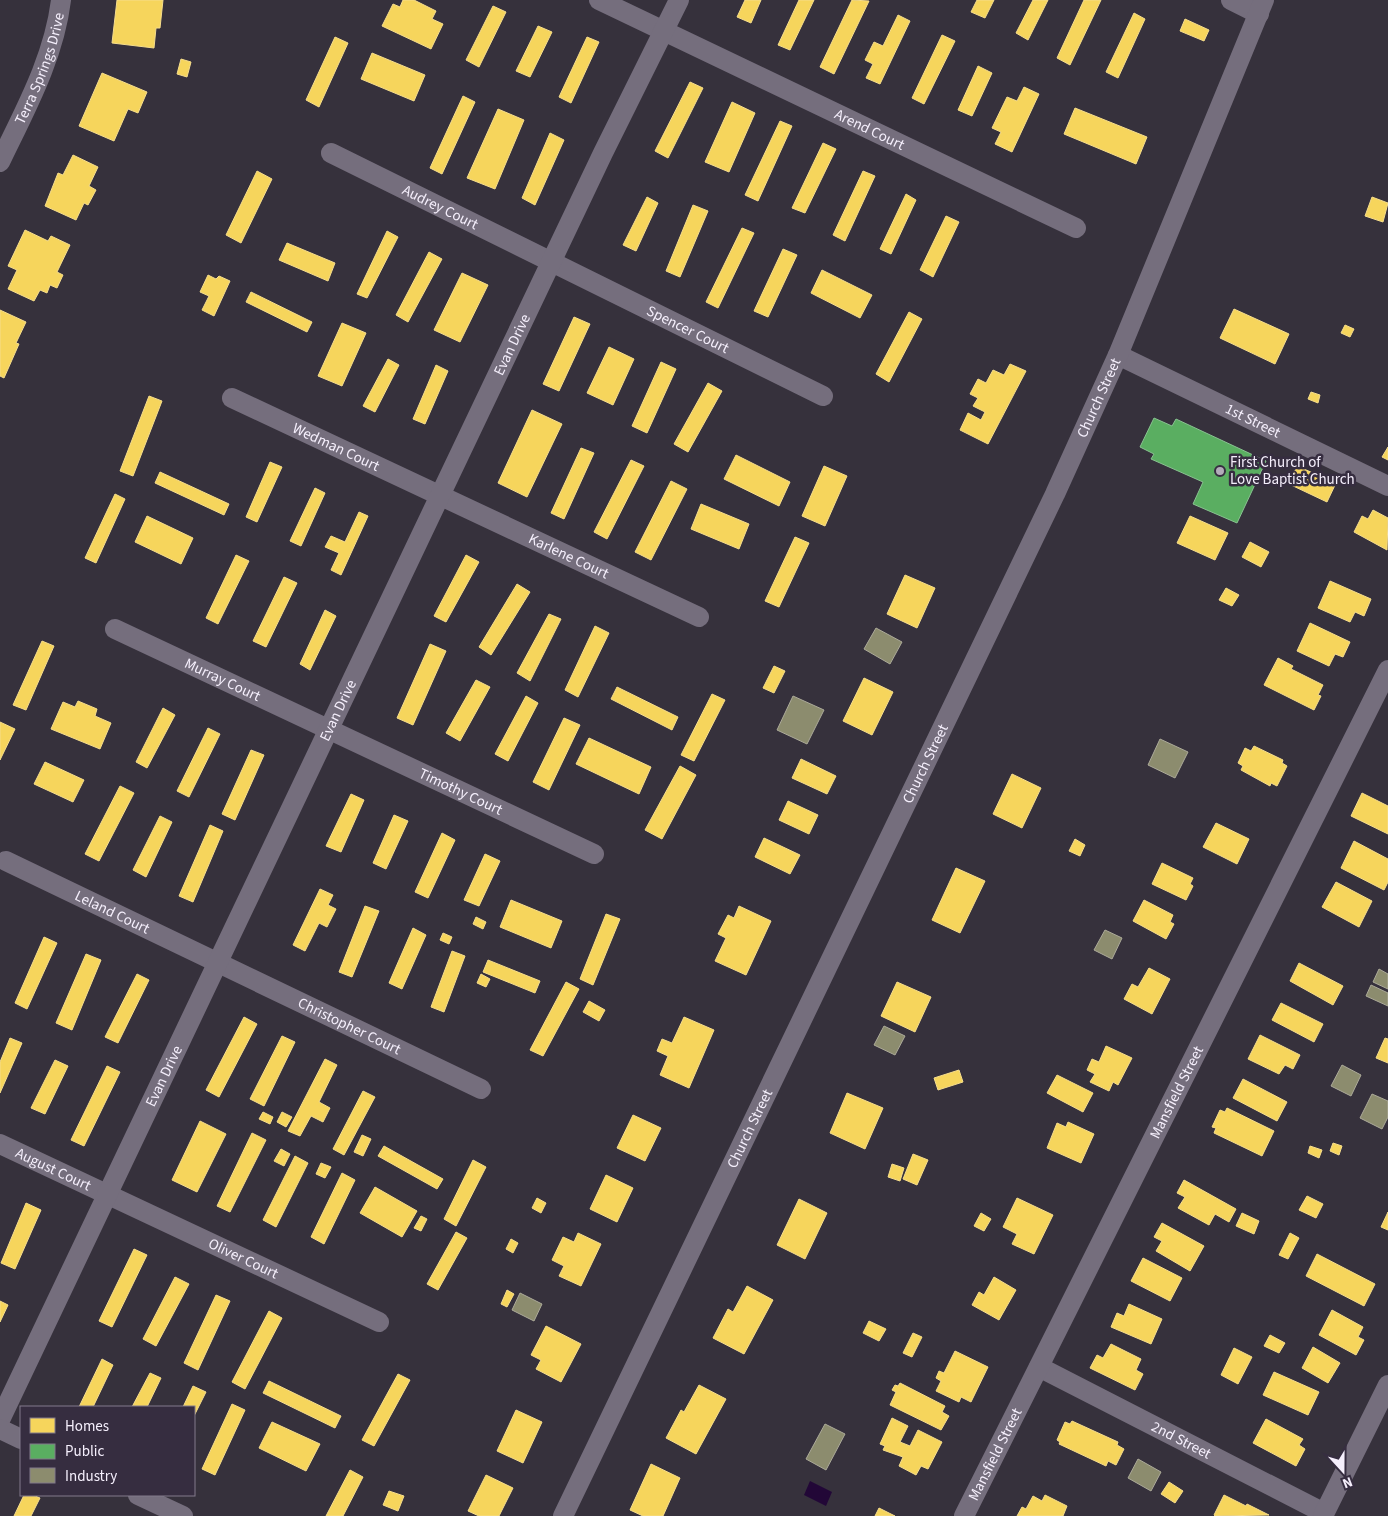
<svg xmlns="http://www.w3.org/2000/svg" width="1388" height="1516" font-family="'Source Sans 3',sans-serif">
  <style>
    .water { fill: #220737 }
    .homes { fill: #f6d55c; stroke: #f6dd8c }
    .public { fill: #5aae61; stroke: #88c290 }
    .industry { fill: #8c8c6e; stroke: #acaa99 }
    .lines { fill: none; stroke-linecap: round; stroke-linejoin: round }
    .minor { stroke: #756e7d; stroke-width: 20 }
    .poi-dot { fill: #b2acb9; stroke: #362d40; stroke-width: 2 }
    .labels { text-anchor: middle; stroke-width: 5; stroke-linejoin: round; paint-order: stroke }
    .street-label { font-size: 15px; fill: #f5effc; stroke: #362d40 }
    .poi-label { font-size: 15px; fill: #f5effc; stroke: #362d40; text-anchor: start }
  </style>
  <rect width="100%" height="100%" fill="#36313c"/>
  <path class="water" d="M810 1481 832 1492 826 1506 804 1495Z"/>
  <path class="homes" d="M117 0H163L160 28H156L154 48 112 43Z
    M403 0H414L436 11 432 19 443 24 431 49 382 26 393 4 400 7Z
    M745 0H761L751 23 737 17Z
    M799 0H814L790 50 778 45Z
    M852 0 869 1 834 74 820 67Z
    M977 0H994L985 18 971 12Z
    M1033 0H1048L1028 40 1016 33Z
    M1084 0H1101L1070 65 1057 58Z
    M493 6 506 12 479 67 466 60Z
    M1134 13 1145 19 1118 78 1106 72Z
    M898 15 910 21 880 84 866 78 873 64 865 60 874 42 883 46Z
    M1185 19 1209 30 1204 41 1180 31Z
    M538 26 552 32 530 77 516 71Z
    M942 35 955 41 924 104 912 98Z
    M335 37 348 43 319 107 306 100Z
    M587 37 599 42 571 103 559 97Z
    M372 53 425 75 414 101 361 79Z
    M181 59 191 62 187 77 177 74Z
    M978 66 992 73 972 116 958 110Z
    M102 73 147 92 138 113 128 109 114 141 79 126Z
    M690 82 703 88 668 158 655 151Z
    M1024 87 1039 94 1012 152 995 144 1001 132 992 128 1007 97 1017 101Z
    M463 96 475 102 442 174 430 168Z
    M732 102 755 113 729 172 705 162Z
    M1075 108 1147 137 1136 164 1064 134Z
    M498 109 524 120 495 189 467 178Z
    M780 121 792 126 758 201 745 195Z
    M550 133 564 140 535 205 522 198Z
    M823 143 836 149 805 213 792 208Z
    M73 155 98 167 89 186 96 190 88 205 84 203 76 220 45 206 58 173 63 175Z
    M257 171 272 179 241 243 226 235Z
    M863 171 875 176 845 241 833 235Z
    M906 194 916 200 891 254 880 249Z
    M647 197 658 203 636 251 623 245Z
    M1372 197 1388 203 1383 222 1365 216Z
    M693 205 708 211 680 277 666 271Z
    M946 216 959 222 933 277 920 270Z
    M742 228 754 233 718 308 706 302Z
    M25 230 48 241 51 236 70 245 57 272 63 275 57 288 50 285 47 293 40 290 34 301 8 289 17 270 8 266Z
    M387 231 398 237 367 298 357 294Z
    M287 243 335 263 328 281 279 260Z
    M783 249 797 255 768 317 754 311Z
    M429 252 442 259 408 322 396 315Z
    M822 270 872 295 860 318 811 293Z
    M462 273 488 285 460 342 434 330Z
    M208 275 216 279 219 276 230 281 214 316 202 310 209 296 200 292Z
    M251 292 312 322 307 332 246 302Z
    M1234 309 1289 334 1275 364 1220 338Z
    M0 310 26 322 16 343 19 344 4 378 0 376Z
    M909 312 922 319 889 382 876 374Z
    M574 317 590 324 559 391 543 384Z
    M342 323 366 333 342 386 318 376Z
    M1345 325 1354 329 1350 337 1341 333Z
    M609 347 634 359 613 405 587 393Z
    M388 359 399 365 375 412 363 406Z
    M661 362 676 369 647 433 632 426Z
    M1010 364 1026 371 988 444 960 430 968 413 981 420 985 412 973 406 978 398 970 394 978 379 986 383 993 370 1004 375Z
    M436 365 448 371 425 424 413 419Z
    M708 383 722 391 688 452 674 444Z
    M1311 392 1320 395 1318 403 1308 399Z
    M149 396 162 401 133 476 120 471Z
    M532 410 562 424 527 497 498 483Z
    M1388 447V460L1382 457Z
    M581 448 594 453 564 519 551 513Z
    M736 455 790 482 779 506 724 479Z
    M631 460 644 466 607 539 594 532Z
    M270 462 282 467 257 522 246 517Z
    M824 466 847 476 825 526 802 516Z
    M1297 466 1336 483 1327 502 1289 484Z
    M160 472 229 504 224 515 155 483Z
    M671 481 687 489 651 560 635 552Z
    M315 488 325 493 301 546 290 541Z
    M115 494 125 499 96 563 85 558Z
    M701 504 749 524 739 549 691 529Z
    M1373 510 1388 518 1387 550 1354 532 1362 516 1368 519Z
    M359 512 368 516 341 575 331 570 339 553 325 547 331 536 345 542Z
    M147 516 193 538 181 564 135 542Z
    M1190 516 1228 533 1215 560 1177 543Z
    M795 537 809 543 779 607 765 601Z
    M1250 542 1269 552 1261 567 1242 557Z
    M236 555 249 561 218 624 206 618Z
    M466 555 479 562 446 622 434 616Z
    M905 575 935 588 917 628 887 614Z
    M284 577 297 583 266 647 253 641Z
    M1330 581 1371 599 1364 616 1355 612 1350 622 1318 608Z
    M517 584 530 592 491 655 479 647Z
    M1226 588 1239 595 1232 606 1219 600Z
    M325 610 336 616 310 670 300 664Z
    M549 614 561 619 530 681 517 673Z
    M1310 623 1350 642 1343 657 1335 654 1329 666 1297 651Z
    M595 626 609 633 578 697 565 690Z
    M42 641 54 646 26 710 13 705Z
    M430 644 446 651 413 725 397 718Z
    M1278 658 1293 666 1291 669 1323 685 1318 695 1321 696 1314 710 1264 685Z
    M774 666 785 671 774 693 763 688Z
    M864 678 893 692 872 735 843 721Z
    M476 680 490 687 460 741 446 733Z
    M617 687 678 717 672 730 611 699Z
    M712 694 725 700 694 761 681 755Z
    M526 696 538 703 508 761 495 754Z
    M78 701 97 709 95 716 111 723 100 749 51 729 63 702 75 707Z
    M163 708 175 715 147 768 136 762Z
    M564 718 580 725 549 790 533 782Z
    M0 722 15 729 0 760Z
    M208 728 220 734 189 797 177 791Z
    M589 738 651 767 639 794 576 764Z
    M1254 746 1283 760 1282 763 1287 766 1277 786 1271 783 1270 786 1241 770 1243 766 1238 763 1245 748 1251 751Z
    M251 750 264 755 235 820 222 814Z
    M801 759 836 776 827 794 792 778Z
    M45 762 84 780 73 802 34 784Z
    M680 766 696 775 662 839 645 830Z
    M1012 774 1041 788 1022 828 993 814Z
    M120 786 134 793 99 861 85 854Z
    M1362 793 1388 806V834L1351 816Z
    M351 794 364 800 341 852 326 846Z
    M788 801 818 815 809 834 779 820Z
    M394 815 408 821 386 869 373 863Z
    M160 816 172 822 146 877 133 870Z
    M1216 823 1249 839 1237 864 1203 847Z
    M210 825 223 831 193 902 179 896Z
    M442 833 455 840 428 898 415 892Z
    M764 838 800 855 790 874 755 857Z
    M1075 839 1085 845 1080 856 1069 851Z
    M1354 841 1388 859V882L1384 890 1341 868Z
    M485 854 500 861 479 906 464 900Z
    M1162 863 1193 878 1190 884 1193 886 1186 900 1152 884Z
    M956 868 985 881 960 933 932 920Z
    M1336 882 1372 901 1359 927 1322 907Z
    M320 889 333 895 328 905 336 909 327 927 319 923 305 951 293 945Z
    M511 900 562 921 551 948 500 927Z
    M1144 900 1173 915 1170 922 1174 924 1166 939 1133 921Z
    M365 906 379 911 352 977 339 972Z
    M739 906 771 921 746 975 715 961 726 938 718 934 728 915 734 918Z
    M606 914 620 919 593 985 580 979Z
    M476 917 486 922 483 929 473 924Z
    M413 928 426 935 402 989 389 983Z
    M443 933 452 937 449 944 440 940Z
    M44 937 57 943 27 1009 15 1003Z
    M452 951 465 956 444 1012 431 1007Z
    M86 954 101 960 72 1030 56 1023Z
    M488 960 540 981 535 993 483 972Z
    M1299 963 1343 986 1333 1005 1290 981Z
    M1149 968 1170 979 1152 1014 1124 999 1132 984 1138 987Z
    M137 974 149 980 118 1043 105 1037Z
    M481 974 490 979 486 987 477 983Z
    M566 982 579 989 543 1056 530 1050Z
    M897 982 931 997 915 1032 881 1016Z
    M589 1001 605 1010 599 1021 583 1012Z
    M1281 1003 1323 1024 1314 1042 1272 1020Z
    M244 1017 257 1024 219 1097 206 1090Z
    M684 1017 714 1030 689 1088 660 1075 668 1056 657 1051 662 1039 672 1043Z
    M1260 1035 1300 1055 1293 1069 1285 1065 1279 1074 1248 1059Z
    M282 1036 295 1042 264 1106 250 1099Z
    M10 1038 22 1043 0 1093V1062Z
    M1385 1038 1388 1039V1063L1376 1058Z
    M1106 1046 1132 1058 1118 1085 1113 1082 1109 1091 1090 1082 1095 1074 1087 1070 1092 1059 1099 1062Z
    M325 1059 337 1065 319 1102 330 1108 323 1122 311 1116 300 1136 288 1131Z
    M55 1060 68 1066 45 1114 31 1108Z
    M107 1066 120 1072 84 1146 71 1140Z
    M959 1070 963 1082 938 1090 934 1078Z
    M1057 1075 1093 1093 1083 1112 1047 1093Z
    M1243 1079 1287 1102 1277 1121 1233 1098Z
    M363 1091 375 1097 344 1155 333 1149Z
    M847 1093 883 1108 865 1149 830 1133Z
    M1227 1108 1274 1131 1262 1156 1214 1133 1216 1128 1212 1127 1220 1110 1225 1112Z
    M263 1112 273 1117 270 1124 259 1119Z
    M282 1112 292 1117 286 1127 277 1122Z
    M633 1115 661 1128 645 1161 617 1148Z
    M200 1121 226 1134 197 1192 172 1180Z
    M1068 1122 1094 1134 1081 1163 1047 1148 1057 1123 1066 1127Z
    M252 1133 266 1140 230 1212 217 1206Z
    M362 1135 371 1139 363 1156 354 1152Z
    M1333 1143 1342 1146 1339 1155 1330 1151Z
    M384 1146 443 1179 437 1189 378 1156Z
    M1310 1146 1322 1150 1319 1158 1308 1153Z
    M281 1149 290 1154 284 1166 274 1161Z
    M913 1154 928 1160 917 1185 903 1179Z
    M295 1156 308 1163 276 1227 263 1220Z
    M473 1160 486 1167 456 1226 444 1219Z
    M321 1163 331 1167 325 1178 316 1174Z
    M892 1164 904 1168 900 1181 888 1177Z
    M342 1173 355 1180 324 1244 311 1237Z
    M606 1175 633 1188 617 1222 590 1209Z
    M1184 1180 1236 1209 1229 1222 1215 1214 1209 1225 1178 1208 1185 1197 1177 1193Z
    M375 1187 417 1211 402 1237 360 1213Z
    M1307 1196 1323 1204 1316 1218 1299 1210Z
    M537 1198 546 1203 541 1213 532 1208Z
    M1017 1198 1053 1215 1034 1254 1012 1244 1017 1234 1003 1227Z
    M799 1199 827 1213 805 1259 777 1245Z
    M26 1203 41 1210 15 1269 1 1263Z
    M1388 1212V1230L1381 1227Z
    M981 1213 991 1219 984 1231 974 1226Z
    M1242 1213 1259 1221 1254 1234 1236 1226Z
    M421 1216 427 1219 421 1231 414 1228Z
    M1162 1223 1204 1246 1190 1271 1156 1251 1162 1241 1154 1237Z
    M456 1232 467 1238 438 1290 427 1284Z
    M578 1233 601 1244 581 1286 559 1276 564 1266 552 1260 563 1237 574 1242Z
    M1290 1233 1299 1238 1288 1259 1279 1255Z
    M511 1239 518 1243 513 1253 506 1249Z
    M134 1249 147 1255 112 1327 99 1321Z
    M1317 1254 1375 1284 1364 1306 1306 1276Z
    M1143 1258 1182 1278 1170 1301 1131 1281Z
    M175 1277 189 1284 156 1346 143 1339Z
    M994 1277 1016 1290 999 1320 972 1305 979 1292 984 1295Z
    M747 1286 773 1300 744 1354 713 1338 728 1309 733 1312Z
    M507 1290 514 1294 507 1307 501 1304Z
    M216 1295 230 1301 198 1370 184 1363Z
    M0 1301 8 1305 0 1322Z
    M1129 1304 1162 1319 1151 1344 1111 1327 1117 1313 1124 1316Z
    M1332 1310 1363 1327 1358 1337 1364 1340 1356 1355 1319 1335Z
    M269 1311 282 1318 245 1389 232 1382Z
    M869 1321 886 1329 879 1341 863 1333Z
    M546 1326 581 1344 561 1382 536 1369 541 1360 531 1355Z
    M913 1333 922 1337 912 1357 903 1353Z
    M1270 1335 1285 1343 1279 1353 1264 1346Z
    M1111 1344 1141 1359 1136 1370 1143 1374 1135 1390 1090 1368 1097 1355 1103 1358Z
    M1313 1347 1340 1363 1328 1383 1302 1368Z
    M1234 1348 1252 1357 1238 1384 1221 1375Z
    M955 1351 988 1367 971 1402 961 1397 959 1402 936 1391 941 1381 936 1378 939 1371 944 1373Z
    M102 1359 113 1365 93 1407H79Z
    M1274 1372 1319 1392 1308 1415 1263 1395Z
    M150 1373 161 1378 147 1407H132Z
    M398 1374 410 1380 374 1446 362 1440Z
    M269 1381 341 1416 335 1428 263 1393Z
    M900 1383 945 1406 942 1412 949 1416 941 1430 890 1405 896 1392 892 1390 895 1385 898 1386Z
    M699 1385 726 1399 696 1454 666 1438 681 1410 684 1412Z
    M193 1386 206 1392 194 1416V1407H183Z
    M232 1404 245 1410 215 1475 202 1469Z
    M516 1410 542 1422 523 1463 497 1451Z
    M892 1418 908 1426 900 1442 910 1446 918 1430 942 1442 928 1469 921 1466 916 1475 899 1466 903 1457 883 1450 885 1446 880 1444Z
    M1266 1419 1303 1439 1299 1445 1305 1449 1296 1466 1253 1443Z
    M1072 1421 1118 1442 1117 1445 1124 1449 1116 1465 1108 1461 1106 1466 1059 1444 1060 1442 1057 1440 1065 1422 1070 1424Z
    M272 1422 320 1444 306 1471 259 1448Z
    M651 1464 680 1478 663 1516H643L630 1510Z
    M350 1470 363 1477 343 1516H326Z
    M486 1475 513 1488 499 1516H479L468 1511Z
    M1169 1482 1183 1491 1175 1503 1161 1494Z
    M389 1491 404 1496 398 1511 383 1505Z
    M24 1495H33L40 1498 31 1516H14Z
    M1045 1495 1067 1506 1063 1516H1017L1022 1507 1026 1509 1033 1496 1042 1501Z
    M1224 1495 1246 1506 1247 1504 1269 1515 1215 1516 1214 1515Z
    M879 1508 895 1516H875Z"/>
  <path class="public" d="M1154 418 1172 426 1176 419 1266 461 1237 523 1193 504 1203 482 1151 459 1154 454 1140 447Z"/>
  <path class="industry" d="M876 628 902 642 890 664 864 649Z
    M793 696 824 710 807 744 777 730Z
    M1160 739 1188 752 1175 778 1148 765Z
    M1105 930 1122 938 1112 959 1094 950Z
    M1379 969 1388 974V989L1373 982Z
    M1371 985 1388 993V1006L1366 996Z
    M884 1026 905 1036 895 1055 874 1045Z
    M1342 1065 1361 1075 1351 1096 1331 1086Z
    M1372 1094 1388 1101V1117L1382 1129 1360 1118Z
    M520 1293 542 1304 534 1321 512 1310Z
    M825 1424 845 1434 826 1470 806 1459Z
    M1138 1459 1161 1472 1151 1491 1128 1478Z"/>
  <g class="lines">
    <g class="minor">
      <path id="s1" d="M599 0 1076 228"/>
      <path d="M1231 0 1259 14"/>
      <path id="s2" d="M331 153 823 396"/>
      <path id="s3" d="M0 162C25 110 54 58 61 0"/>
      <path id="s4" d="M1118 355 1388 486"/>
      <path id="s5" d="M232 398 699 617"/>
      <path id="s6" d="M115 629 594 854"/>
      <path id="s7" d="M6 861 481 1089"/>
      <path id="s8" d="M0 1144 379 1322"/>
      <path id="s9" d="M1039 1367 1324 1513"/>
      <path id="s10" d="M0 1420 603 153 679 0"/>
      <path d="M0 1429 21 1439"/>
      <path d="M138 1495 183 1516"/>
      <path id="s11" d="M563 1516 1055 494 1118 355 1264 0"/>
      <path id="s12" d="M964 1516 1388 670"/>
      <path d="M1323 1516 1388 1385"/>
    </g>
  </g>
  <circle class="poi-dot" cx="1220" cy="471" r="5"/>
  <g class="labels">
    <g class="street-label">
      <text dy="5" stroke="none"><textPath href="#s3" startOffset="102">Terra Springs Drive</textPath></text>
      <text dy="5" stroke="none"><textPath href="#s1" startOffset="300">Arend Court</textPath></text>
      <text dy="5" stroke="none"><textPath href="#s2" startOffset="122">Audrey Court</textPath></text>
      <text dy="5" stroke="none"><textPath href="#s2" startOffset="398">Spencer Court</textPath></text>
      <text dy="5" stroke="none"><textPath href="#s10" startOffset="1191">Evan Drive</textPath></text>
      <text dy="5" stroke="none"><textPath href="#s11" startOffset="1240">Church Street</textPath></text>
      <text dy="5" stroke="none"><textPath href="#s4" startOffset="150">1st Street</textPath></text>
      <text dy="5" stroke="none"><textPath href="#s5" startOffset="115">Wedman Court</textPath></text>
      <text dy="5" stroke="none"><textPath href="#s5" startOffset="372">Karlene Court</textPath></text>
      <text dy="5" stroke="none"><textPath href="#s6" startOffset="119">Murray Court</textPath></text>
      <text dy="5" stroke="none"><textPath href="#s10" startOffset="786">Evan Drive</textPath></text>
      <text dy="5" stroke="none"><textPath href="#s11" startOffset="835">Church Street</textPath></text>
      <text dy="5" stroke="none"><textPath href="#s6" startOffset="382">Timothy Court</textPath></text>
      <text dy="5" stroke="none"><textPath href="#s7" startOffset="118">Leland Court</textPath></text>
      <text dy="5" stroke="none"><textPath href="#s7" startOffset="381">Christopher Court</textPath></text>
      <text dy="5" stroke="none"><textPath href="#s10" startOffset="381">Evan Drive</textPath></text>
      <text dy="5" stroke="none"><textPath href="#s12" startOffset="474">Mansfield Street</textPath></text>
      <text dy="5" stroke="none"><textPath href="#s11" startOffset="430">Church Street</textPath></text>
      <text dy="5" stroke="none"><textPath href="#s8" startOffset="59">August Court</textPath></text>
      <text dy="5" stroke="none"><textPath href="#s8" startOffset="269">Oliver Court</textPath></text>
      <text dy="5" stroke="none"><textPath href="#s9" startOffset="160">2nd Street</textPath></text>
      <text dy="5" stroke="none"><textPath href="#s12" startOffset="69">Mansfield Street</textPath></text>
    </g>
    <g class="poi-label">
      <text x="1230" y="467">First Church of<tspan x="1230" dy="17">Love Baptist Church</tspan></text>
    </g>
  </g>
  <rect x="20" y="1406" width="175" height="90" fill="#362d40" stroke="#827b8b"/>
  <rect x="30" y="1418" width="25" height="15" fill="#f6d55c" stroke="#827b8b"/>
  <text x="65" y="1431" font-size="15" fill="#f5effc">Homes</text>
  <rect x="30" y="1444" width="25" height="15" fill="#5aae61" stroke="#827b8b"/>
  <text x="65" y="1456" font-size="15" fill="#f5effc">Public</text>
  <rect x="30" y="1468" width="25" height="15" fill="#8c8c6e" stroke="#827b8b"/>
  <text x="65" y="1481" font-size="15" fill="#f5effc">Industry</text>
  <g transform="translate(1343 1471) rotate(159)" stroke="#362d40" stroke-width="4" paint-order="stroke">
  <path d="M0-4L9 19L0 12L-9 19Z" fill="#f5effc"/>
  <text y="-8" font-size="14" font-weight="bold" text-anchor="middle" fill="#f5effc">N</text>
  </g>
</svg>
